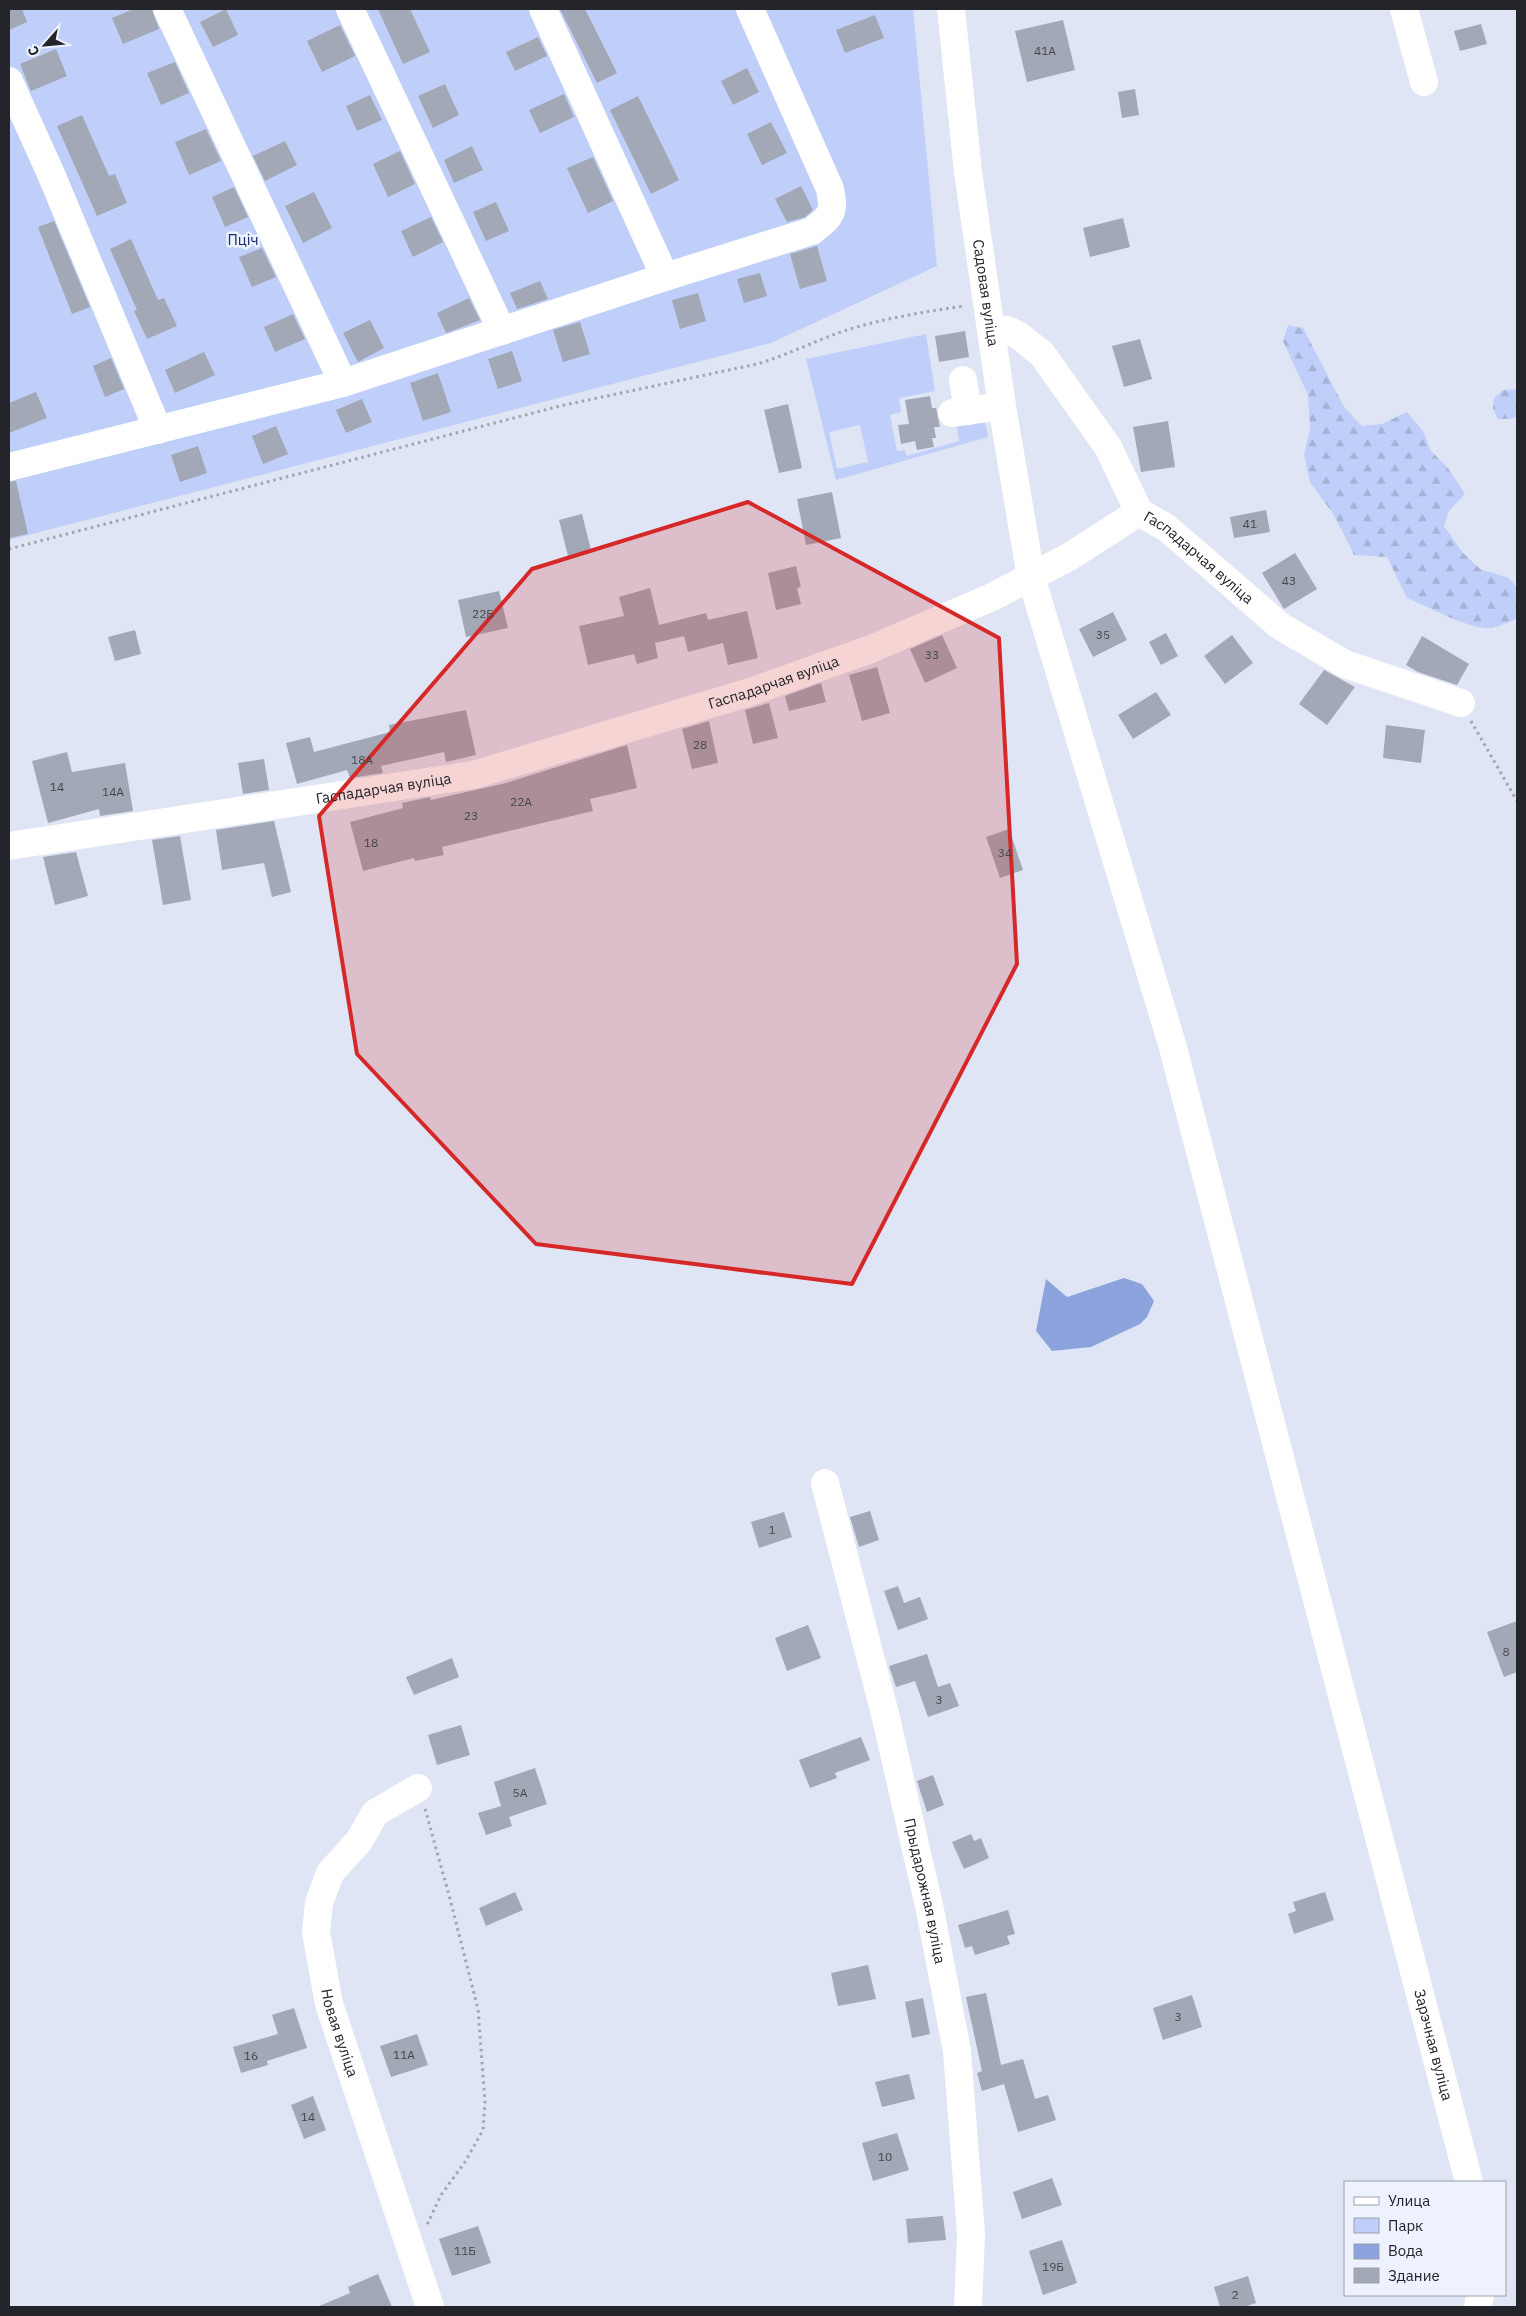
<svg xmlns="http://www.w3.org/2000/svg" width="1526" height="2316" font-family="'IBM Plex Sans',sans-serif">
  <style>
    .green { fill: #bfcff9; fill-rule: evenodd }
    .forest { fill: url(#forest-firs) }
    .water { fill: #8da3de }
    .building { fill: #a2a8b6 }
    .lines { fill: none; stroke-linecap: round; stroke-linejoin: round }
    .path { stroke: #9fa4af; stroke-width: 3; stroke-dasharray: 2.5 4; stroke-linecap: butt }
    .minor { stroke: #fff; stroke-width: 28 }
    .marked { fill: #d62828; fill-opacity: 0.2; stroke: #d62828; stroke-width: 4; stroke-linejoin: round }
    .labels { text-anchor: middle; stroke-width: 5; stroke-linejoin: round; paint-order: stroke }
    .number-label { font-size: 12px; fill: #43464d }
    .park-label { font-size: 15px; fill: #1b2c71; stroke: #edf2fe }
    .street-label { font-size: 15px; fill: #23252a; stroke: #edf2fe }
  </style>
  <defs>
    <pattern id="forest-firs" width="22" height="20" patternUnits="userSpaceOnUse" patternTransform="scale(1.25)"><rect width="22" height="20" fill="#bfcff9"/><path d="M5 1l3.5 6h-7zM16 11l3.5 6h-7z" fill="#a4b2d6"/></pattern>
  </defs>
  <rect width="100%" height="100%" fill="#dfe5f4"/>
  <path class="green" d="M9 9H913L937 266 771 343 9 540Z
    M926 334 935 391 899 398 901 412 890 415 897 451 905 450 907 456 959 441 957 427 985 422 988 437 836 480 806 359ZM860 425 868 462 837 469 829 432Z"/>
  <path class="forest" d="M1288 325 1303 328 1344 407 1362 426 1382 424 1407 412 1423 431 1431 451 1448 468 1465 494 1449 511 1444 526 1463 553 1480 569 1509 578 1517 588V618C1508 623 1495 629 1484 628 1458 624 1431 608 1407 598L1387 557 1354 555 1334 515 1310 482 1304 455 1310 429 1308 395 1283 341Z
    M1517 389V416L1511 419H1498L1493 409 1494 398 1503 390Z"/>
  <path class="water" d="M1124 1278 1142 1284 1154 1301 1147 1317 1140 1324 1091 1347 1052 1351 1036 1331 1046 1279 1067 1297Z"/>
  <path class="building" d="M9 9H22L27 22 9 30Z
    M134 9H152L159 29 123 44 112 18Z
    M226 9 238 35 213 47 200 22Z
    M378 9H410L430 52 403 64Z
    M560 9H585L617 73 597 83Z
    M875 15 884 38 845 53 836 30Z
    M1063 20 1075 70 1027 82 1015 31Z
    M1481 24 1487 44 1460 51 1454 31Z
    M340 25 355 56 322 72 307 41Z
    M538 37 547 56 515 71 506 52Z
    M56 49 67 76 31 91 20 64Z
    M175 62 189 93 161 105 147 73Z
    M747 68 759 92 733 105 721 81Z
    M445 84 459 115 433 128 418 96Z
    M1135 89 1139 115 1122 118 1118 92Z
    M564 94 574 117 540 133 529 110Z
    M370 95 382 120 357 131 346 106Z
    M638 96 679 180 651 194 610 110Z
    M82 115 109 176 115 174 127 203 97 216 57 126Z
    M771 122 787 153 762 165 747 134Z
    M206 129 221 161 189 175 175 142Z
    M285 141 297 165 265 181 253 156Z
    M472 146 483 170 454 183 444 160Z
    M400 151 415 184 388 197 373 164Z
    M593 157 613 201 588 213 567 168Z
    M801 186 813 210 805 217 787 222 775 199Z
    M234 187 248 217 225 227 212 197Z
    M314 192 332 228 303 243 285 206Z
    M496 202 509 231 486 241 473 212Z
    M431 217 443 242 413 257 401 231Z
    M1123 218 1130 247 1090 257 1083 228Z
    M54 221 90 307 72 314 38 227Z
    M131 239 158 300 164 298 177 326 147 339 134 311 137 310 110 249Z
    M817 246 827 281 800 289 790 254Z
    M262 248 276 277 252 287 239 257Z
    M760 273 767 296 744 303 737 279Z
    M540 281 548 299 517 309 510 293Z
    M698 293 706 321 680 329 672 300Z
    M469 298 480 320 446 333 437 313Z
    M293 314 305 339 275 352 264 327Z
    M370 320 384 348 358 362 343 333Z
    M580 322 590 354 563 362 553 330Z
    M965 331 969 357 939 362 935 336Z
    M1140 339 1152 379 1124 387 1112 346Z
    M512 351 522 381 498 389 488 359Z
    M204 352 215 375 175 393 165 370Z
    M111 358 124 389 105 397 93 366Z
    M438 373 451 412 423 421 410 383Z
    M36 392 47 418 9 433V403Z
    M930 396 932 408H936L940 427H934L936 438H932L934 447 917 450 915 441 901 444 898 425 909 424 905 400Z
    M362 399 372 422 346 433 336 410Z
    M788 404 802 468 779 473 764 410Z
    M1168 421 1175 467 1141 472 1133 427Z
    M276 426 288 454 263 464 252 436Z
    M198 446 207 473 180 482 171 455Z
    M16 481 28 534 9 538V482Z
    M832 492 841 538 806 545 797 499Z
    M1266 510 1270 532 1234 538 1230 517Z
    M582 514 591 550 568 556 559 520Z
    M1295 553 1317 589 1284 609 1262 573Z
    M796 566 801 587 797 588 801 604 776 610 768 573Z
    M650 588 659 625 706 613 708 620 747 611 758 658 728 665 723 643 688 652 684 636 655 643 658 658 637 664 634 654 588 665 579 626 624 616 619 597Z
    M499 591 508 628 466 637 458 600Z
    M1113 612 1127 640 1093 657 1079 629Z
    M135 630 141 654 115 661 108 637Z
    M1166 633 1178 656 1161 665 1149 642Z
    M942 635 957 668 925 683 910 649Z
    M1232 635 1253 663 1225 684 1204 656Z
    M1422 636 1469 664 1457 685 1418 672 1406 665Z
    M877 667 890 713 862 721 849 675Z
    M1324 670 1355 687 1327 725 1299 704Z
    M821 683 826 702 789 711 785 696Z
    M1156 692 1171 715 1133 739 1118 715Z
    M769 703 778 738 753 744 745 710Z
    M466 710 476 755 446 762 444 752 381 766 383 773 350 778 347 770 297 784 286 743 310 737 314 752 390 732 389 725Z
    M709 721 718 763 692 769 682 729Z
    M1386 725 1425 730 1421 763 1383 758Z
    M627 745 637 788 590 799 593 811 442 847 444 855 415 861 414 858 363 871 350 822 403 808 402 803 430 797 431 800 506 783Z
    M67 752 72 772 125 763 133 811 100 816 99 809 48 823 32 761Z
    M264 759 269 790 243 794 238 763Z
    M274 821 291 892 272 897 264 863 222 870 216 830Z
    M1009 829 1023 870 1000 878 986 837Z
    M180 836 191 900 163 905 152 840Z
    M76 852 88 896 55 905 43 857Z
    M870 1511 879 1540 859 1547 850 1517Z
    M784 1512 792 1537 759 1548 751 1522Z
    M898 1586 904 1603 920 1597 928 1619 898 1630 884 1591Z
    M1517 1621V1672L1504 1677 1487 1632Z
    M808 1625 821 1658 787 1671 775 1638Z
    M927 1654 938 1687 950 1683 959 1706 928 1717 915 1681 896 1687 889 1666Z
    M452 1658 459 1677 414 1695 406 1677Z
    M461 1725 470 1755 437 1765 428 1735Z
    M861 1737 870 1760 835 1773 837 1778 810 1788 799 1760Z
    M535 1768 547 1804 509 1817 512 1826 486 1835 478 1813 501 1806 494 1782Z
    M933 1775 944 1805 927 1812 917 1781Z
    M971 1834 974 1841 981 1838 989 1858 964 1869 952 1842Z
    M515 1892 523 1910 486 1926 479 1908Z
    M1325 1892 1334 1920 1294 1934 1288 1914 1296 1911 1293 1902Z
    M1008 1910 1015 1934 1007 1936 1010 1944 975 1955 972 1946 965 1948 958 1925Z
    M868 1965 876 1999 838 2006 831 1973Z
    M986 1993 1001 2065 1023 2059 1035 2099 1048 2095 1056 2120 1018 2132 1004 2084 982 2091 977 2073 982 2071 966 1997Z
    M1192 1995 1202 2027 1163 2040 1153 2008Z
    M923 1998 930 2034 912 2038 905 2002Z
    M294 2008 307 2048 267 2061 268 2065 241 2073 233 2047 278 2034 272 2015Z
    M417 2034 428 2065 391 2077 380 2046Z
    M909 2074 915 2099 882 2107 875 2082Z
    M313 2096 326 2130 304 2139 291 2105Z
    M897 2133 909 2170 873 2181 862 2143Z
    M1052 2178 1062 2205 1022 2219 1013 2192Z
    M943 2216 946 2240 908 2243 906 2219Z
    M478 2226 491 2263 452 2276 439 2239Z
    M1062 2240 1077 2283 1043 2295 1029 2251Z
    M378 2274 392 2307H317L350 2293 348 2287Z
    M1248 2276 1256 2303 1244 2307H1220L1214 2287Z"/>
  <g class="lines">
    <path class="path" d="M9 549 560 406 757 364C788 355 816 340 847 330 885 318 924 312 964 306
      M1471 721 1517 801
      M425 1809 449 1895 478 2009 485 2102 483 2130 465 2162 441 2195 427 2225"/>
    <g class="minor">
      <path d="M167 9 343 383"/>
      <path d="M350 9 502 331"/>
      <path d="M543 9 665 277"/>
      <path id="s1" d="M951 9 968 172 1002 406 1031 577 1172 1044 1469 2182"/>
      <path d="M1404 9 1424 82"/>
      <path d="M9 81 51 174 158 430"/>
      <path d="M992 330H1007L1018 335 1042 354 1108 447 1139 512"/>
      <path d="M963 380 968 411"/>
      <path d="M952 413 1002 406"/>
      <path d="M9 467 343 383 665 277 812 231C831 216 835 214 830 189L750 9"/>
      <path id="s2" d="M9 846 473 775 750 692 871 649 992 597 1069 557 1139 512 1167 528 1280 626 1345 664 1461 703"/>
      <path id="s3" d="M825 1483 885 1714 930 1910 957 2051 971 2234 968 2307"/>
      <path id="s4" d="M418 1788 375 1813 359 1841 330 1873 319 1903 316 1932 329 2004 430 2307"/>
      <path d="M1478 2307 1480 2295"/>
    </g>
  </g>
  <path class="marked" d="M748 502 999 638 1017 964 852 1284 536 1244 357 1054 319 816 532 569Z"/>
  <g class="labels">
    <g class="number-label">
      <text x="1045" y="55">41А</text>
      <text x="1250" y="528">41</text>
      <text x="1289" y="585">43</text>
      <text x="483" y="618">22Б</text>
      <text x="1103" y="639">35</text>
      <text x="932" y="659">33</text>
      <text x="700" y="749">28</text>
      <text x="362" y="764">18А</text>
      <text x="57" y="791">14</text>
      <text x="113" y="796">14А</text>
      <text x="521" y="806">22А</text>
      <text x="471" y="820">23</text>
      <text x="371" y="847">18</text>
      <text x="1005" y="857">34</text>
      <text x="772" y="1534">1</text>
      <text x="1506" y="1656">8</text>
      <text x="939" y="1704">3</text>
      <text x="520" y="1797">5А</text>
      <text x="1178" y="2021">3</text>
      <text x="404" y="2059">11А</text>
      <text x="251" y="2060">16</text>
      <text x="308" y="2121">14</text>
      <text x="885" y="2161">10</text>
      <text x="465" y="2255">11Б</text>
      <text x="1053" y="2271">19Б</text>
      <text x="1235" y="2299">2</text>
    </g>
    <g class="park-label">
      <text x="243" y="245">Пціч</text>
    </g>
    <g class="street-label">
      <text dy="5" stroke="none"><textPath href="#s1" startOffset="286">Садовая вуліца</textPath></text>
      <text dy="5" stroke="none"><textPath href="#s2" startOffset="1264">Гаспадарчая вуліца</textPath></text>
      <text dy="5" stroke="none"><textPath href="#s2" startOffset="784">Гаспадарчая вуліца</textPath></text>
      <text dy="5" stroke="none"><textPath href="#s2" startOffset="379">Гаспадарчая вуліца</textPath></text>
      <text dy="5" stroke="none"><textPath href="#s3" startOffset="420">Прыдарожная вуліца</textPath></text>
      <text dy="5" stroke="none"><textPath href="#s4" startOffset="290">Новая вуліца</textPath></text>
      <text dy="5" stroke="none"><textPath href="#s1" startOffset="2096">Зарэчная вуліца</textPath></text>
    </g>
  </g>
  <rect width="1526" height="2316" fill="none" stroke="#23252a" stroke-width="20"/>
  <rect x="1344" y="2181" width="162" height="115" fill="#edf2fe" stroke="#9ca0a9"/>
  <rect x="1354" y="2197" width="25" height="8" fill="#ffffff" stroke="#9ca0a9"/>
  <text x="1388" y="2206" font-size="15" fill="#23252a">Улица</text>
  <rect x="1354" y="2218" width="25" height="15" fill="#bfcff9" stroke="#9ca0a9"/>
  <text x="1388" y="2231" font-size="15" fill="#23252a">Парк</text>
  <rect x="1354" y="2244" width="25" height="15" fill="#8da3de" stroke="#9ca0a9"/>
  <text x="1388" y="2256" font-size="15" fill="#23252a">Вода</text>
  <rect x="1354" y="2268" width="25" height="15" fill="#a2a8b6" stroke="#9ca0a9"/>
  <text x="1388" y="2281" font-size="15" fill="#23252a">Здание</text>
  <g transform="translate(45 45) rotate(243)" stroke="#edf2fe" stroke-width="4" paint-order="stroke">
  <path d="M0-4L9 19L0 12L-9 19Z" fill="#23252a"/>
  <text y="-8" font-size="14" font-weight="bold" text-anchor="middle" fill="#23252a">С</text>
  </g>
</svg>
